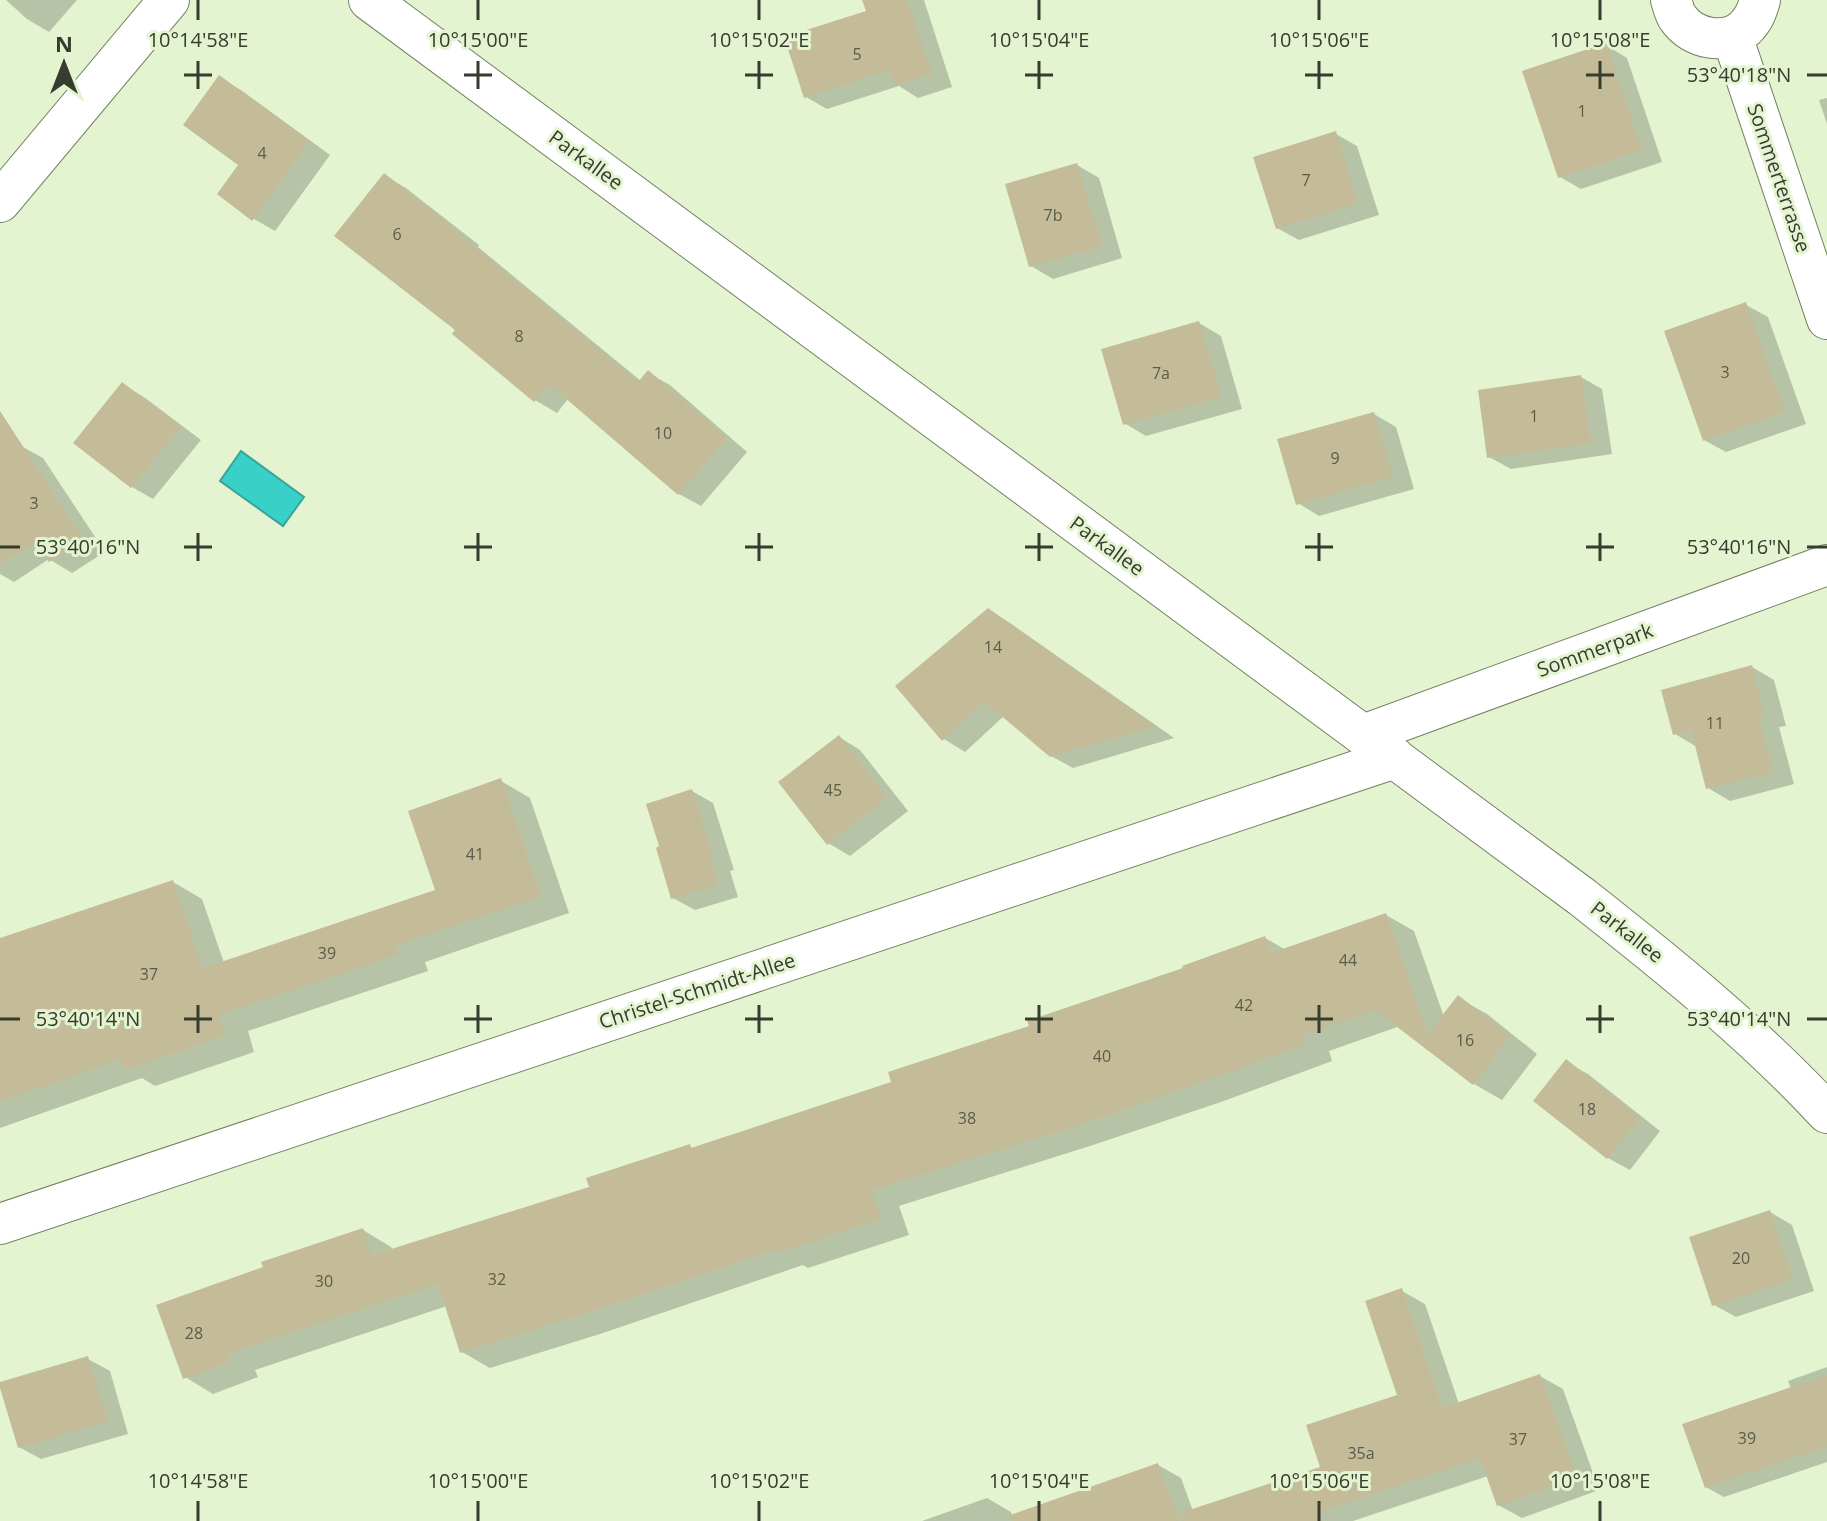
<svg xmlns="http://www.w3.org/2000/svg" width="1827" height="1521" font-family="'Open Sans',sans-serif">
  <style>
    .water { fill: #39d1c7; stroke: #38a499; stroke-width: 2 }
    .shadow { fill: #0003 }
    .building { fill: #c4bc99 }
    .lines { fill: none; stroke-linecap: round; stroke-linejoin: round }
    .minor-casing { stroke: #758364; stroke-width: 42 }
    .minor { stroke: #fff; stroke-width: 40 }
    .ticks { fill: none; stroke: #363c2e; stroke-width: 3 }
    .labels { text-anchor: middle; stroke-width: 6; stroke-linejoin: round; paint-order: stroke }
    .number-label { font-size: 16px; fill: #5a5c49 }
    .street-label { font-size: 20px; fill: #363c2e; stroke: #e4f4d1 }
    .ticks-label { font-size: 20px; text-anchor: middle; fill: #363c2e; stroke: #e4f4d1; stroke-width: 6; stroke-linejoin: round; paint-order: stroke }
  </style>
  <rect width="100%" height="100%" fill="#e4f4d1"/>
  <path class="water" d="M241 451 304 497 283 526 220 481Z"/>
  <path class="shadow" d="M6 0H77L49 32 27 19Z
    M865 0H924L952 87 918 98 899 86 827 109 806 97 868 12Z
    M1606 45 1627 58 1662 162 1581 189 1560 177Z
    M220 78 241 90 330 155 275 231 254 219 219 194 241 164Z
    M1827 98V124L1819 100Z
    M1336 134 1357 146 1379 215 1299 240 1277 228Z
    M1077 165 1099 178 1122 258 1053 279 1031 266Z
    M385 176 406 188 479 245 478 247 641 381 648 373 670 385 747 452 701 506 679 494 568 399 557 413 535 400 458 330Z
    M1746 305 1768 317 1806 424 1726 452 1704 440Z
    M1199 323 1221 336 1242 409 1146 436 1124 423Z
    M1581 377 1602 389 1612 454 1511 469 1489 457Z
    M122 384 144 397 201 440 153 499 132 487Z
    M1374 414 1396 427 1414 489 1319 516 1298 503Z
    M21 446 43 458 105 552 72 573 49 559 14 582 0 574V460Z
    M989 610 1010 623 1174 738 1073 768 1051 756 1004 716 965 752 944 739 898 686Z
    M1752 667 1774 680 1786 726 1779 727 1794 784 1730 801 1708 788 1697 747 1675 734Z
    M839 737 860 750 908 811 850 856 828 843Z
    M501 781 530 798 569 913 425 962 428 971 248 1031 254 1052 155 1086 142 1078 0 1128V940L173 882 202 899 224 963 438 892Z
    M692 791 713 803 734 870 730 871 738 897 695 910 673 898Z
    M1386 915 1414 931 1444 1017 1458 998 1487 1014 1537 1054 1502 1100 1474 1084 1400 1026 1329 1051 1332 1061 1221 1102 1093 1145 899 1206 909 1235 808 1268 803 1265 600 1334 490 1368 462 1352 447 1306 255 1370 258 1377 213 1394 185 1377 363 1230 391 1247 393 1251 592 1188 689 1146 694 1149 894 1083 1031 1027 1265 938 1286 950Z
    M1566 1062 1588 1074 1660 1131 1630 1170 1608 1158 1536 1100Z
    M1770 1212 1792 1225 1814 1291 1736 1317 1714 1305Z
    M1402 1291 1425 1304 1459 1404 1540 1376 1563 1389 1599 1490 1522 1518 1498 1505 1488 1476 1353 1521H922L987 1498 1011 1512 1012 1517 1158 1465 1181 1478 1193 1511 1323 1468 1399 1397Z
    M88 1359 110 1371 128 1434 41 1459 19 1447Z
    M1827 1367V1462L1724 1497 1706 1487 1791 1389 1788 1381Z"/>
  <path class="building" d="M862 0H907L932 74 895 86 890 70 804 98 784 37 866 11Z
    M1606 43 1642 150 1558 178 1522 71Z
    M219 75 310 141 252 221 217 194 238 165 183 125Z
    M1336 131 1358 203 1276 229 1253 157Z
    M1077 163 1102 246 1029 267 1005 184Z
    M384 173 459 232 458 233 638 382 648 370 727 438 678 495 549 384 534 402 452 334 455 330 334 236Z
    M1746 302 1785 412 1703 441 1664 331Z
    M1199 321 1222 397 1123 425 1101 349Z
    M1581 375 1591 443 1487 458 1478 390Z
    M122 382 181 427 131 488 73 443Z
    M0 411 84 540 49 562 35 542 0 565Z
    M1374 412 1393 477 1296 505 1277 439Z
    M988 608 1155 726 1050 757 985 702 942 741 895 686Z
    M1752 665 1765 714 1758 715 1773 772 1706 789 1691 730 1673 735 1661 690Z
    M839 735 887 798 827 845 778 782Z
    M501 778 541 897 396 945 399 954 219 1015 226 1035 124 1070 121 1059 0 1102V938L173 880 203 968 435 890 408 811Z
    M692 789 714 858 710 859 718 885 671 899 656 848 659 846 646 804Z
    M1386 913 1428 1034 1458 995 1510 1036 1473 1085 1375 1010 1302 1036 1305 1044 1192 1086 1064 1130 872 1190 881 1219 778 1253 777 1249 571 1318 460 1353 438 1284 228 1354 231 1361 183 1379 156 1305 263 1267 261 1262 363 1228 372 1255 589 1187 586 1178 690 1144 691 1148 891 1082 888 1072 1029 1026 1027 1021 1183 968 1182 966 1265 936 1271 953Z
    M1566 1059 1640 1118 1607 1159 1533 1101Z
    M1770 1210 1793 1279 1712 1306 1689 1237Z
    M1402 1288 1442 1408 1540 1374 1577 1477 1497 1506 1480 1458 1320 1512 1323 1521H1181L1180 1513 1320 1467 1306 1425 1397 1395 1365 1301Z
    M88 1356 108 1422 18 1448 0 1388V1382Z
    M1827 1375V1446L1705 1488 1682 1424Z
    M1158 1463 1179 1521H1011L1010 1515Z"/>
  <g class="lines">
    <defs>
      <path id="minor" d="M369 0 1582 897C1667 964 1753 1033 1827 1113
        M1671 0C1673 5 1674 13 1678 18 1692 39 1726 46 1745 28 1754 19 1757 11 1760 0
        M1732 36 1827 319
        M0 202 169 0
        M1363 735 1827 565
        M0 1224 1395 758"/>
    </defs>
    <use href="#minor" class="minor-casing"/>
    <use href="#minor" class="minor"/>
  </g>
  <path class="ticks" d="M198 0V20M478 0V20M759 0V20M1039 0V20M1319 0V20M1600 0V20M198 61V89M478 61V89M759 61V89M1039 61V89M1319 61V89M1600 61V89M184 75H212M464 75H492M745 75H773M1025 75H1053M1305 75H1333M1586 75H1614M1807 75H1827M198 533V561M478 533V561M759 533V561M1039 533V561M1319 533V561M1600 533V561M0 547H20M184 547H212M464 547H492M745 547H773M1025 547H1053M1305 547H1333M1586 547H1614M1807 547H1827M198 1005V1033M478 1005V1033M759 1005V1033M1039 1005V1033M1319 1005V1033M1600 1005V1033M0 1019H20M184 1019H212M464 1019H492M745 1019H773M1025 1019H1053M1305 1019H1333M1586 1019H1614M1807 1019H1827M198 1501V1521M478 1501V1521M759 1501V1521M1039 1501V1521M1319 1501V1521M1600 1501V1521"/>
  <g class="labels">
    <g class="number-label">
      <text x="857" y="60">5</text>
      <text x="1582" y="117">1</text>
      <text x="262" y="159">4</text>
      <text x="1306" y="186">7</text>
      <text x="1053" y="221">7b</text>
      <text x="397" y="240">6</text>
      <text x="519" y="342">8</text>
      <text x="1725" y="378">3</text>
      <text x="1161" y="379">7a</text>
      <text x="1534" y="422">1</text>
      <text x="663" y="439">10</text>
      <text x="1335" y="464">9</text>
      <text x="34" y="509">3</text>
      <text x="993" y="653">14</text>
      <text x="1715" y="729">11</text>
      <text x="833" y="796">45</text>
      <text x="475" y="860">41</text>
      <text x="327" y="959">39</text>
      <text x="1348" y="966">44</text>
      <text x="149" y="980">37</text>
      <text x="1244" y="1011">42</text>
      <text x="1465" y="1046">16</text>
      <text x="1102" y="1062">40</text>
      <text x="1587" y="1115">18</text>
      <text x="967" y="1124">38</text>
      <text x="1741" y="1264">20</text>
      <text x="497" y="1285">32</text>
      <text x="324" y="1287">30</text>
      <text x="194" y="1339">28</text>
      <text x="1747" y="1444">39</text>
      <text x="1518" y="1445">37</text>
      <text x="1361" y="1459">35a</text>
    </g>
    <g class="street-label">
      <text transform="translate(586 160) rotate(36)" y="7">Parkallee</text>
      <text transform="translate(1779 178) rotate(71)" y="7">Sommerterrasse</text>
      <text transform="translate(1107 546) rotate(36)" y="7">Parkallee</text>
      <text transform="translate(1595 650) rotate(-20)" y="7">Sommerpark</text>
      <text transform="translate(1627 932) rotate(38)" y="7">Parkallee</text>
      <text transform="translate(697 991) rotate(-18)" y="7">Christel-Schmidt-Allee</text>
    </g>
  </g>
  <g class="ticks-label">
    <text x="198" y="47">10°14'58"E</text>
    <text x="478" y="47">10°15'00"E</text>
    <text x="759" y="47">10°15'02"E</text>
    <text x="1039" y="47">10°15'04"E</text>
    <text x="1319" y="47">10°15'06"E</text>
    <text x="1600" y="47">10°15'08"E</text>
    <text x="1739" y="82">53°40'18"N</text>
    <text x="88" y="554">53°40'16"N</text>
    <text x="1739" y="554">53°40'16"N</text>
    <text x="88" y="1026">53°40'14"N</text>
    <text x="1739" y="1026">53°40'14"N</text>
    <text x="198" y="1488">10°14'58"E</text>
    <text x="478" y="1488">10°15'00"E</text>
    <text x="759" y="1488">10°15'02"E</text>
    <text x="1039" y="1488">10°15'04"E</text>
    <text x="1319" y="1488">10°15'06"E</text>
    <text x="1600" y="1488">10°15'08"E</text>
  </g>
  <g transform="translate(64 64)" stroke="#e4f4d1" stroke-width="6" paint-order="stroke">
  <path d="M0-6L14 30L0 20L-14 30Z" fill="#363c2e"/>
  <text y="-12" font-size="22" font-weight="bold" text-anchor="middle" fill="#363c2e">N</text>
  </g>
</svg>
